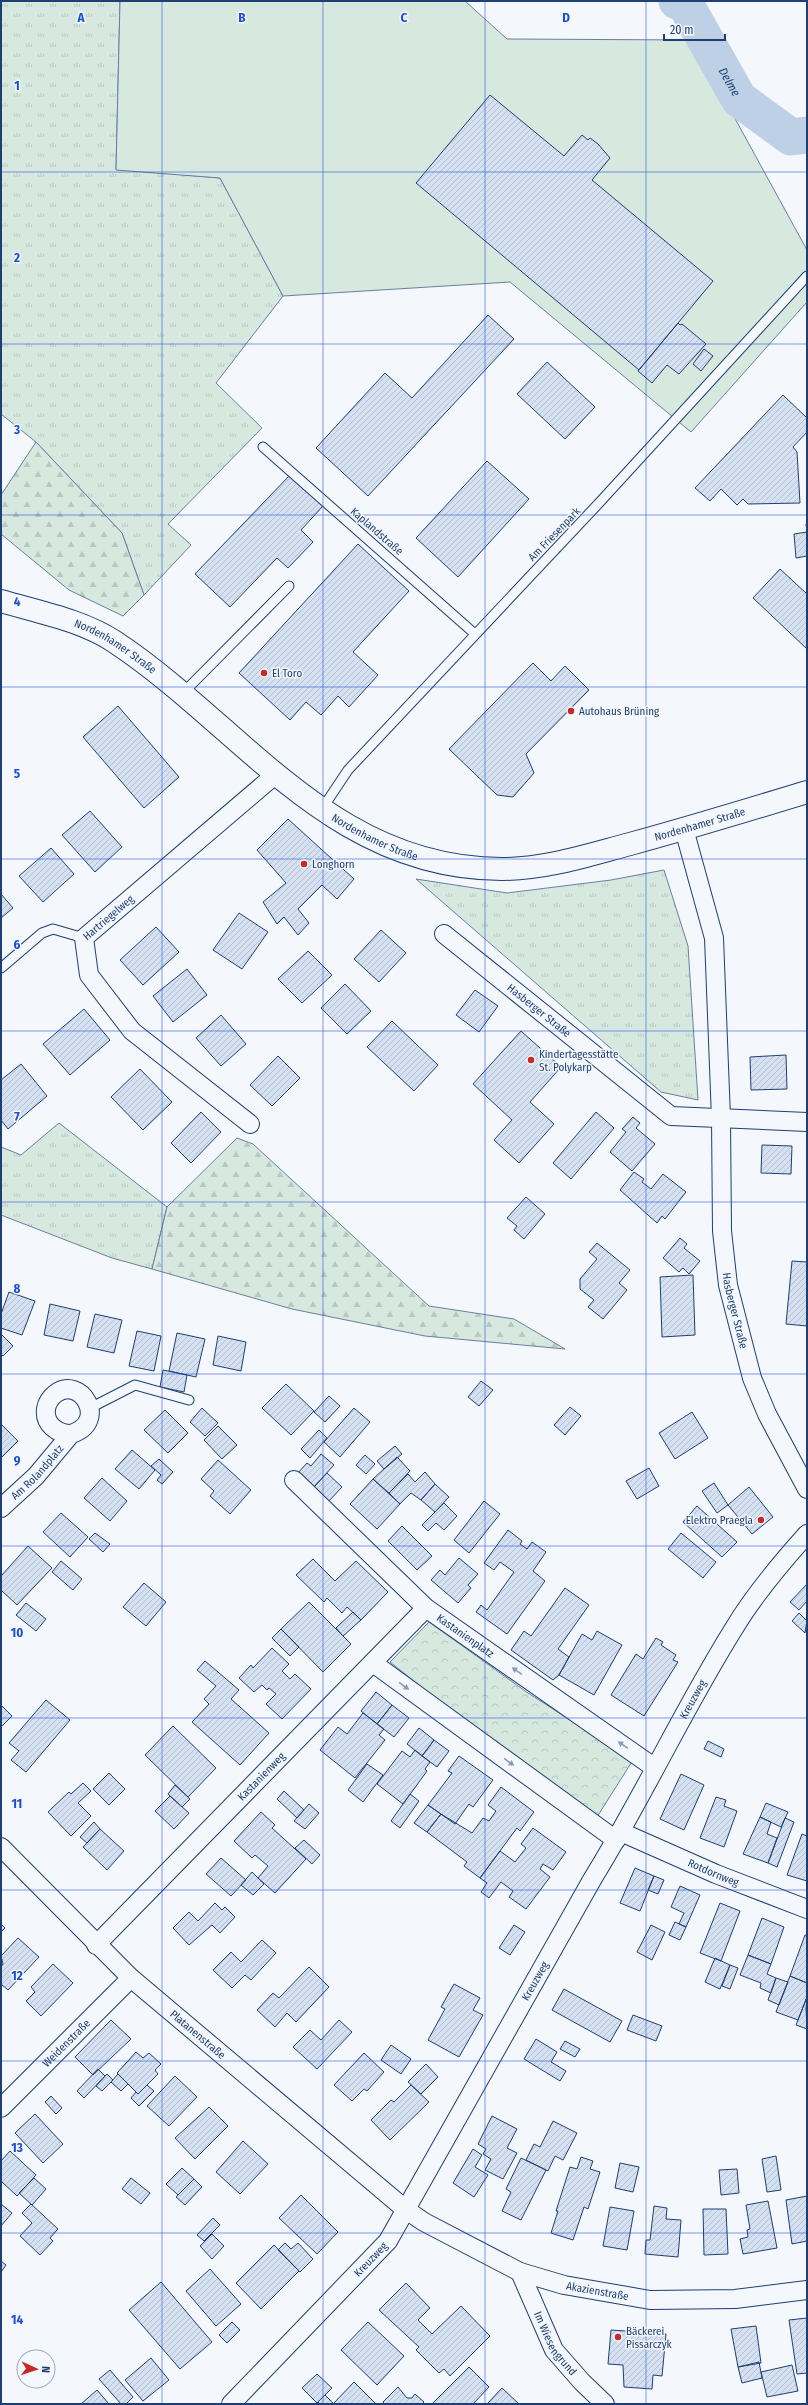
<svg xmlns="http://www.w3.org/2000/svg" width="808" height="2405" font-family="'Fira Sans Condensed',sans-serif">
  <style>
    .grass { fill: url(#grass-tufts); stroke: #687fa3 }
    .forest { fill: url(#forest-firs); stroke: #687fa3 }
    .park { fill: url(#park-crowns); stroke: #687fa3 }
    .garden { fill: #d7e8df; stroke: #687fa3 }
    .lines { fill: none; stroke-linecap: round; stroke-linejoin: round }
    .river { stroke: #bed0e5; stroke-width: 37 }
    .building { fill: url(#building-hatch); stroke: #1d3f73 }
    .service-casing { stroke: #1d3f73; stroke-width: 11 }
    .minor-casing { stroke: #1d3f73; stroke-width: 20 }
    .tertiary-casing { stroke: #1d3f73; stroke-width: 24 }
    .service { stroke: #f4f7fb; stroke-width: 9 }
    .minor { stroke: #f4f7fb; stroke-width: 18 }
    .tertiary { stroke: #f4f7fb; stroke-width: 22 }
    .oneway { fill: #889bb7 }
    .grid { fill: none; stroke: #1d4ed8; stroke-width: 1; stroke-opacity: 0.55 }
    .poi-dot { fill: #c62828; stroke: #f4f7fb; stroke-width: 1.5 }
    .labels { text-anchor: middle; stroke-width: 3; stroke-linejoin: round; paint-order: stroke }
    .street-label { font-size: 11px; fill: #1d3f73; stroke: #f4f7fb }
    .poi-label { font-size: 11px; fill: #1d3f73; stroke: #f4f7fb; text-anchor: start }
    .water-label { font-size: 12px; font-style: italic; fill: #1d3f73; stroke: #f4f7fb }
    .grid-label { font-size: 13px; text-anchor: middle; font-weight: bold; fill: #1d4ed8; stroke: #f4f7fb; stroke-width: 3; stroke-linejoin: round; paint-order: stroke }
  </style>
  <defs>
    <pattern id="grass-tufts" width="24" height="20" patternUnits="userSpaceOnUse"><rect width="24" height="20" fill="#d7e8df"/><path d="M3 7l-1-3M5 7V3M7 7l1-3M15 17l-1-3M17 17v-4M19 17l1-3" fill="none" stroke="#b8c8c3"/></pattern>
    <pattern id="forest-firs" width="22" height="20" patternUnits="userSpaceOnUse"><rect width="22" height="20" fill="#d7e8df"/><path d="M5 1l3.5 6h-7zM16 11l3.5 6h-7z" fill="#b8c8c3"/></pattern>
    <pattern id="park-crowns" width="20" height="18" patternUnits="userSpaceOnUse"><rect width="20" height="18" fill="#d7e8df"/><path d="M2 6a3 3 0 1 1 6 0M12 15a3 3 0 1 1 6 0" fill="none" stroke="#b8c8c3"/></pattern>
    <pattern id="building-hatch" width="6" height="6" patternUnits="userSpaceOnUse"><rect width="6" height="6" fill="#d5e0f0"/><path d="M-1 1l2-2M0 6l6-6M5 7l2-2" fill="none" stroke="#b6c1d1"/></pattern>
  </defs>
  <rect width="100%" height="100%" fill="#f4f7fb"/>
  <path class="grass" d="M1 1H120L116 169 220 178 283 296 216 383 262 428 168 524 191 545 144 595 122 533 36 442 1 414Z
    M664 870 688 946 698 1100 661 1092 416 879 507 893 611 880Z
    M59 1123 167 1207 152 1269 112 1258 1 1215V1147L21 1155Z"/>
  <path class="forest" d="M36 442 122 533 144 595 123 616 69 590 1 534V495Z
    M237 1138 253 1144 429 1306 514 1319 565 1349 425 1336 292 1309 152 1269 167 1207Z"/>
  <path class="park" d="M429 1622 528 1693 633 1760 597 1817 459 1717 390 1662Z"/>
  <path class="garden" d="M120 1H465L507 39 692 40 807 250V302L691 432 510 282 283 296 220 178 116 170Z"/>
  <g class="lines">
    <path class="river" id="s1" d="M677 1 684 2 739 99 791 137 807 135"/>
  </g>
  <path class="building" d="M490 95 564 156 582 135 588 140 590 138 598 144 610 158 592 180 713 281 639 370 416 183Z
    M488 315 514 339 368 496 316 448 385 373 412 398Z
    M678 323 680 325 682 324 706 344 679 374 667 365 652 383 638 371Z
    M704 349 713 356 701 371 693 364Z
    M547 362 595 407 565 439 517 394Z
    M783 395 807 418V432L793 447 797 452 800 503 748 504 743 499 737 505 721 489 710 501 695 488Z
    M487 461 529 499 458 577 416 538Z
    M290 475 323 506 301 530 313 542 288 568 277 558 230 607 195 574Z
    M806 524H807V556L796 558 794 534 807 532Z
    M358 544 409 591 353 652 378 675 349 707 338 696 321 715 306 702 290 720 239 673Z
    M780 569 807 594V649L753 598Z
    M533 663 551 681 565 666 589 690 526 754 534 773 513 797 497 795 449 749Z
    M118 706 179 777 144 808 83 737Z
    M90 811 122 847 95 872 62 835Z
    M288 819 354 879 337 899 322 885 298 909 309 923 298 935 284 917 277 924 263 902 286 883 257 850Z
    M51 848 74 874 43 902 19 876Z
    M1 894 13 908 1 918Z
    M239 913 268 932 242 969 213 950Z
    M156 927 179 952 143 985 120 960Z
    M381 930 406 953 379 982 354 959Z
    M308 951 332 975 302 1003 278 979Z
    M187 969 207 995 173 1022 153 996Z
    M345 984 371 1011 347 1034 321 1008Z
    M475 990 498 1006 479 1032 456 1015Z
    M84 1009 110 1040 70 1075 43 1044Z
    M221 1015 246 1044 221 1066 196 1038Z
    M392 1021 438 1065 414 1091 367 1047Z
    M521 1031 561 1067 530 1102 554 1124 519 1163 494 1140 512 1120 473 1084Z
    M786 1055 787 1089 751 1090 750 1057Z
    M278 1056 300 1078 272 1106 250 1085Z
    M21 1064 47 1096 8 1129 1 1120V1080Z
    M140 1069 172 1102 143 1130 111 1097Z
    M201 1112 221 1132 191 1163 171 1143Z
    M596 1112 614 1128 571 1179 553 1163Z
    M633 1117 640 1123 636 1128 655 1144 632 1171 610 1152 626 1132 622 1129Z
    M762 1145 792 1146 791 1174 761 1173Z
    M634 1172 644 1179 642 1182 651 1189 663 1174 686 1192 665 1219 662 1216 657 1223 620 1190Z
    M526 1197 545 1214 524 1239 514 1230 517 1226 507 1218Z
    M680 1238 687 1244 684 1248 700 1261 689 1274 683 1268 679 1272 663 1258Z
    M597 1243 630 1270 619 1283 627 1290 603 1319 588 1307 594 1300 580 1289V1279L597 1259 589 1252Z
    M792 1261 807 1262V1326L786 1324Z
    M693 1275 695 1335 662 1337 660 1277Z
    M9 1292 35 1301 22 1335 1 1328V1314Z
    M50 1304 80 1311 73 1341 44 1335Z
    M95 1314 122 1320 114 1353 87 1347Z
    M137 1331 161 1336 154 1371 129 1366Z
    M177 1333 205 1339 196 1377 169 1371Z
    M1 1334 13 1346 3 1356 1 1354Z
    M218 1336 246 1342 241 1371 213 1365Z
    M163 1370 187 1375 184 1392 160 1387Z
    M481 1381 493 1390 479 1406 468 1397Z
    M286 1384 314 1411 291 1435 262 1408Z
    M329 1396 340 1406 325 1422 314 1412Z
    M570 1407 581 1416 565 1435 554 1425Z
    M202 1408 218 1423 205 1436 190 1422Z
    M354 1408 370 1422 340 1457 324 1442Z
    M165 1410 188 1433 168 1453 144 1430Z
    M692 1412 708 1438 675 1459 659 1433Z
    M1 1424 18 1441 1 1458Z
    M218 1426 237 1445 222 1459 204 1440Z
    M319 1430 327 1438 310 1458 301 1449Z
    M395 1446 402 1454 384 1469 377 1461Z
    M132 1450 155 1470 139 1489 115 1469Z
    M321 1454 334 1465 313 1488 297 1474 307 1463 311 1466Z
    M365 1455 375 1464 366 1474 356 1465Z
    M397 1457 410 1471 389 1493 373 1479Z
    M159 1459 173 1472 162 1484 157 1480 161 1475 151 1466Z
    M218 1460 251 1490 230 1514 210 1496 214 1491 201 1479Z
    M649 1468 659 1486 637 1499 626 1481Z
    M425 1472 435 1484 421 1500 411 1493 400 1504 389 1493 408 1474 415 1482Z
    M327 1473 342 1487 328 1502 313 1488Z
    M102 1478 127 1501 110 1521 84 1498Z
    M373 1479 400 1504 377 1529 350 1504Z
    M714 1483 728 1505 717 1513 702 1491Z
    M435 1484 449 1497 435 1512 421 1500Z
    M749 1487 773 1517 752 1534 728 1505Z
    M484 1501 500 1514 469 1553 454 1540Z
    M444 1503 457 1516 444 1530 436 1523 428 1531 422 1525Z
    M697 1506 737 1542 722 1557 683 1522Z
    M61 1513 88 1537 70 1557 43 1532Z
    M402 1526 432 1556 417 1570 388 1541Z
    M508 1530 522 1541 520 1544 527 1549 532 1542 546 1552 533 1571 545 1581 507 1634 476 1612 481 1605 487 1610 514 1572 500 1562 494 1570 484 1563Z
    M95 1533 110 1544 103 1552 89 1539Z
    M681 1533 716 1562 703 1578 668 1549Z
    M28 1546 52 1568 17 1605 1 1590V1576Z
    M459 1558 478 1574 468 1585 471 1588 458 1603 431 1580 440 1570 445 1575Z
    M313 1559 335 1581 356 1561 388 1592 361 1620 347 1607 342 1613 327 1598 324 1602 296 1575Z
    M61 1561 82 1579 73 1590 52 1572Z
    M144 1583 166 1602 146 1626 123 1607Z
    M807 1584V1601L799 1610 790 1602Z
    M565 1588 589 1605 558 1649 569 1657 559 1675 553 1680 511 1650 524 1631 531 1636Z
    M309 1602 351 1644 323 1672 281 1629Z
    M26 1603 46 1619 36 1631 16 1615Z
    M353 1612 361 1620 343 1636 336 1628Z
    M799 1613 807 1621 805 1633 792 1621Z
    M281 1629 299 1647 290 1656 272 1638Z
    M597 1631 622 1645 594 1695 559 1675 582 1634 592 1640Z
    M656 1638 663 1642 661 1645 676 1655 673 1660 678 1662 644 1716 611 1695 636 1654 643 1659Z
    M272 1648 289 1664 282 1671 290 1679 295 1674 311 1689 282 1719 266 1704 276 1694 269 1688 267 1690 262 1685 254 1692 239 1678 251 1665 253 1668Z
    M205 1661 239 1690 231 1699 269 1733 240 1765 192 1722 209 1704 204 1699 216 1686 197 1670Z
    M376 1692 392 1705 377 1724 361 1711Z
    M46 1700 70 1720 26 1772 11 1760 19 1751 9 1743Z
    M1 1705 12 1716 1 1727Z
    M392 1705 409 1718 394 1737 377 1724Z
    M363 1713 384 1729 379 1735 385 1740 355 1778 320 1750 338 1727 347 1734Z
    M173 1726 216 1768 188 1797 145 1755Z
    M419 1728 434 1740 422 1756 407 1744Z
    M434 1740 449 1751 437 1767 422 1756Z
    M708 1741 724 1749 721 1757 704 1749Z
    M415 1750 430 1762 425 1769 427 1771 403 1804 377 1784 402 1751 410 1757Z
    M459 1756 493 1780 473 1807 469 1804 455 1824 428 1805 452 1773 448 1771Z
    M367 1764 383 1775 363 1802 348 1790Z
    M109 1773 125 1789 109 1805 93 1789Z
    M681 1774 704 1785 684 1830 660 1819Z
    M83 1783 91 1791 78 1803 91 1816 71 1836 48 1812 69 1792 71 1794Z
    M175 1785 190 1799 182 1807 168 1794Z
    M501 1787 534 1812 520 1831 517 1828 480 1878 464 1866 467 1862 427 1832 441 1814 472 1833 483 1818 489 1821 496 1811 488 1805Z
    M284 1791 304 1810 297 1818 277 1799Z
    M410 1794 419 1801 400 1828 391 1821Z
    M170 1796 189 1813 174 1829 155 1811Z
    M716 1797 726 1800 724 1806 737 1811 724 1847 700 1838Z
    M766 1803 788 1812 781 1827 760 1817Z
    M309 1804 319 1813 305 1829 294 1821Z
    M428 1805 441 1814 427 1832 414 1823Z
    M261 1812 275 1825 272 1828 306 1859 275 1893 258 1878 268 1866 255 1855 252 1858 234 1841Z
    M760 1817 771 1822 767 1834 777 1838 768 1863 743 1854Z
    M785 1818 794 1822 777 1867 768 1863Z
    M94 1822 100 1829 87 1843 80 1837Z
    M533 1828 566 1852 553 1870 543 1864 540 1869 550 1877 526 1909 509 1897 513 1891 501 1882 489 1898 481 1892 487 1883 480 1878 500 1851 515 1862 526 1848 521 1844Z
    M100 1829 124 1851 107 1870 83 1847Z
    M802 1834 807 1836V1881L787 1875Z
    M304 1840 320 1855 312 1864 295 1848Z
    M221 1858 246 1880 231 1896 206 1874Z
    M635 1868 654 1876 640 1911 620 1903Z
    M252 1872 264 1884 253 1895 241 1885Z
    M654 1876 664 1880 658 1894 648 1890Z
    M680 1886 700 1895 686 1927 679 1924 684 1913 671 1907Z
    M215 1903 222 1910 225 1907 235 1917 220 1933 212 1925 189 1945 173 1928 189 1912 198 1921Z
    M720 1903 740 1911 721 1961 700 1953Z
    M762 1918 784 1927 771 1964 748 1955Z
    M675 1922 686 1927 680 1940 669 1935Z
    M1 1924 5 1928 1 1932Z
    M514 1925 525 1932 510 1955 499 1948Z
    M651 1925 665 1932 652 1960 637 1952Z
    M805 1935H807V1983L790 1976Z
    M18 1938 39 1957 8 1990 1 1984V1967L3 1964 1 1956Z
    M262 1940 276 1953 251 1980 245 1975 232 1988 213 1970 231 1952 241 1962Z
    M748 1955 771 1964 767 1974 776 1978 771 1993 760 1988 761 1983 740 1975Z
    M715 1958 730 1965 720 1989 705 1982Z
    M53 1964 73 1983 41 2016 26 2001 35 1992 31 1987Z
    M730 1965 738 1968 730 1989 722 1986Z
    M309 1967 329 1987 296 2022 287 2013 275 2027 257 2010 273 1993 279 1998Z
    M790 1976 807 1983V1997L798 2020 776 2012Z
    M776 1978 788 1982 779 2005 768 2000Z
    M454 1984 480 1998 473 2010 483 2015 459 2057 428 2040 445 2009 441 2007Z
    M564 1989 622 2021 610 2042 552 2010Z
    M807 1997 806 2008 807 2029 796 2025Z
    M633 2015 662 2026 656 2041 627 2030Z
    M111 2020 131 2039 93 2075 75 2057Z
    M339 2020 352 2032 317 2069 293 2047 310 2030 321 2040Z
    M536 2039 557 2052 551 2062 566 2071 560 2081 524 2059Z
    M565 2041 580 2049 575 2057 560 2049Z
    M391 2045 411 2059 401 2074 381 2060Z
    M136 2052 143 2058 149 2053 161 2064 155 2070 158 2074 138 2094 117 2073Z
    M364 2053 384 2072 367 2091 364 2089 352 2101 334 2085Z
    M426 2064 438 2077 421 2094 408 2082Z
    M98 2069 105 2076 84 2098 77 2091Z
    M107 2074 113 2080 102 2091 96 2086Z
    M118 2074 128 2084 121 2091 111 2082Z
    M175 2076 197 2097 169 2126 147 2106Z
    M147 2085 154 2091 139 2106 131 2098 136 2092 138 2094Z
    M411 2085 429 2102 390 2140 371 2120 391 2100 394 2102Z
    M51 2096 62 2108 56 2114 45 2102Z
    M209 2107 228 2126 195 2159 175 2138Z
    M35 2114 63 2144 43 2163 15 2133Z
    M492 2116 517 2129 507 2148 517 2153 503 2179 485 2170 491 2159 483 2154 486 2149 478 2144Z
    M553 2121 577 2133 563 2160 555 2156 548 2171 526 2160 534 2144 540 2147Z
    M243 2141 268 2164 240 2194 216 2172Z
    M473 2149 482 2155 475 2167 488 2175 474 2197 453 2183Z
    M10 2151 36 2175 17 2196 1 2181V2161Z
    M776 2156 781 2190 767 2192 762 2159Z
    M581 2157 593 2161 590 2169 600 2172 588 2209 584 2207 573 2240 551 2233 558 2211H556L570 2167 577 2169Z
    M521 2158 546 2170 521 2220 502 2211 511 2192 506 2189Z
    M620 2163 639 2167 633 2192 615 2188Z
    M182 2168 194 2179 178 2195 166 2184Z
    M737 2169 739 2193 721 2195 719 2170Z
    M34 2178 46 2189 32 2205 19 2193Z
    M131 2178 150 2193 141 2204 122 2189Z
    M194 2179 202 2187 185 2205 176 2197Z
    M301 2195 338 2232 317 2254 279 2218Z
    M807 2196V2241L792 2244 786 2200Z
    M768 2201 777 2248 743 2254 740 2239 748 2237 747 2230 750 2229 746 2205Z
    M1 2204 12 2213 1 2226Z
    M31 2204 58 2229 50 2238 53 2241 40 2255 20 2236 32 2223 22 2213Z
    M654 2206 667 2208 666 2219 681 2220 678 2257 645 2254 646 2240H650Z
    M610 2207 634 2211 627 2250 603 2246Z
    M703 2209H726L728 2254 704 2255Z
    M213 2218 220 2225 204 2241 197 2235Z
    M212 2234 224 2246 212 2259 200 2246Z
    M285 2243 291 2249 298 2243 313 2259 300 2272 278 2250Z
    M274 2245 299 2271 261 2309 236 2283Z
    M1 2261 6 2265 1 2272Z
    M210 2269 241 2304 216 2326 186 2291Z
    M161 2282 212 2342 180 2369 129 2310Z
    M406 2283 430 2308 418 2320 432 2334 461 2306 490 2336 450 2376 444 2369 439 2373 416 2350 419 2347 379 2310Z
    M807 2318V2373L797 2374 789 2320Z
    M232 2322 240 2330 227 2343 219 2335Z
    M368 2322 404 2356 377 2385 341 2350Z
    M756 2326 761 2363 738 2367 731 2329Z
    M611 2330 666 2334 662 2376 653 2375 652 2389 624 2387 623 2365 608 2364Z
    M151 2358 169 2380 143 2401 125 2380Z
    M759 2362 762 2378 742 2383 738 2367Z
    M792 2365 798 2391 767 2397 761 2372Z
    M469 2367 489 2387 473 2404H432Z
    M110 2370 133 2397 126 2404H121L99 2379Z
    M317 2374 332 2388 317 2403 302 2388Z
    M354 2382 376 2404H333Z
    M398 2387 407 2398H412L415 2394 424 2402 422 2404H385L383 2402Z
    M502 2388 519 2404H487Z
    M97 2390 109 2404H81Z
    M325 2395 333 2403V2404H320L318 2402Z"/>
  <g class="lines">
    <defs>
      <path id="service" d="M263 447 475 634
        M182 694 289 586
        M322 809 348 770 599 503 807 276
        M1 968 42 933 53 929 84 938
        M90 1408 135 1385 189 1400"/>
      <g id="minor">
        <path id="s2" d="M684 829 714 938 721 1118 722 1231 728 1285 752 1378 767 1414 807 1489"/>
        <path id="s3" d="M444 934 671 1116 807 1122"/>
        <path id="s4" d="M250 1124 132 1031 89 975 84 938 275 775"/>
        <path id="s5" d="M294 1480 426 1608 655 1768"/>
        <path id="s6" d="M1 1508 36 1476 71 1434C110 1422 80 1374 55 1394 50 1398 47 1403 46 1409 44 1424 57 1434 71 1434"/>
        <path d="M373 1663 616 1840"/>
        <path id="s7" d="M621 1832 716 1874 807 1909"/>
        <path id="s8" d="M1 1847 131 1978 405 2209 424 2222 520 2272 564 2285 650 2300 735 2299 807 2290"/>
        <path id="s9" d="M96 1945 426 1608"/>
        <path id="s10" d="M1 2108 131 1978"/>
        <path id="s11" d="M520 2272 554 2350 582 2382 605 2404"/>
        <path id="s12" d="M231 2404 388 2241 593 1878C643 1797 683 1710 733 1630 753 1596 780 1564 807 1534"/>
      </g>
      <g id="tertiary">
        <path id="s13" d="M1 601C38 612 82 620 115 642 243 727 331 869 502 869 546 869 588 855 630 844 689 828 748 810 807 792"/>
      </g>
    </defs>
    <use href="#service" class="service-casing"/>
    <use href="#minor" class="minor-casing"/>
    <use href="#tertiary" class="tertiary-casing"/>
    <use href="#service" class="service"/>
    <use href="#minor" class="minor"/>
    <use href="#tertiary" class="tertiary"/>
  </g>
  <defs><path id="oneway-solid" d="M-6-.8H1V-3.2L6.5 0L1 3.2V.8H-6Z"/></defs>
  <g class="oneway">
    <use href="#oneway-solid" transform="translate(517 1671) rotate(-145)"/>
    <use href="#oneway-solid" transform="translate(404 1686) rotate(36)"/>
    <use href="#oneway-solid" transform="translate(623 1745) rotate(-145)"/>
    <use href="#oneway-solid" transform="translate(509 1762) rotate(36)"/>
  </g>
  <path class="grid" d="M162 1V2404M323 1V2404M485 1V2404M646 1V2404M1 172H807M1 344H807M1 515H807M1 687H807M1 859H807M1 1031H807M1 1202H807M1 1374H807M1 1546H807M1 1718H807M1 1890H807M1 2061H807M1 2233H807"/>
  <g class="poi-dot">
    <circle cx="264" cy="673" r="4"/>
    <circle cx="571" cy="711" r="4"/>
    <circle cx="304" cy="864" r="4"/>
    <circle cx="531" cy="1060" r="4"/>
    <circle cx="761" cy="1520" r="4"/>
    <circle cx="618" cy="2337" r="4"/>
  </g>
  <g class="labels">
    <g class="street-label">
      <text transform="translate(377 531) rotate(41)" y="4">Kaplandstraße</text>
      <text transform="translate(554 534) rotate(-46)" y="4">Am Friesenpark</text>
      <text dy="4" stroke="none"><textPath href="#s13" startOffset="124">Nordenhamer Straße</textPath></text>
      <text dy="4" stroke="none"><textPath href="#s13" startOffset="784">Nordenhamer Straße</textPath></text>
      <text dy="4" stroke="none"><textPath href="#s13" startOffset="448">Nordenhamer Straße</textPath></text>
      <text dy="4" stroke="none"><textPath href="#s4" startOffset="290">Hartriegelweg</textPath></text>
      <text dy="4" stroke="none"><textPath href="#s3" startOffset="122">Hasberger Straße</textPath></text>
      <text dy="4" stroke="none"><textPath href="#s2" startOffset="487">Hasberger Straße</textPath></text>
      <text dy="4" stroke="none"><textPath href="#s6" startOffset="51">Am Rolandplatz</textPath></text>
      <text dy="4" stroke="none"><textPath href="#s5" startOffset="232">Kastanienplatz</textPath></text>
      <text dy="4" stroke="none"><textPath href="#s12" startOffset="848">Kreuzweg</textPath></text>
      <text dy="4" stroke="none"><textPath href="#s9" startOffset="236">Kastanienweg</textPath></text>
      <text dy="4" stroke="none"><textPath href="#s7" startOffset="101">Rotdornweg</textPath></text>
      <text dy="4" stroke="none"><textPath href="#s12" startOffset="525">Kreuzweg</textPath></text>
      <text dy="4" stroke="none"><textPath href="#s8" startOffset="272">Platanenstraße</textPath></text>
      <text dy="4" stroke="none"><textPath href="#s10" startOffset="92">Weidenstraße</textPath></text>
      <text dy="4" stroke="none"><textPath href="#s12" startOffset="201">Kreuzweg</textPath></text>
      <text dy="4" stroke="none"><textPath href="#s8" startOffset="754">Akazienstraße</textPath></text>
      <text dy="4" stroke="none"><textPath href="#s11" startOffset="80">Im Wiesengrund</textPath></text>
    </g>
    <g class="poi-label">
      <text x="272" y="677">El Toro</text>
      <text x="579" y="715">Autohaus Brüning</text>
      <text x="312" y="868">Longhorn</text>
      <text x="539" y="1058">Kindertagesstätte<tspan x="539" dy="13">St. Polykarp</tspan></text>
      <text x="753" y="1524" text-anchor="end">Elektro Praegla</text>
      <text x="626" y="2335">Bäckerei<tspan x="626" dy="13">Pissarczyk</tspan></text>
    </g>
    <g class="water-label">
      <text dy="4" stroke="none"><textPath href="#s1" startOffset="99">Delme</textPath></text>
    </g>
  </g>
  <g class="grid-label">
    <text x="81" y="22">A</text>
    <text x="242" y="22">B</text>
    <text x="404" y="22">C</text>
    <text x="566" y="22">D</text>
    <text x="17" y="90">1</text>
    <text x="17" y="262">2</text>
    <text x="17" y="434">3</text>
    <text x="17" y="606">4</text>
    <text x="17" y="778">5</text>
    <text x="17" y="949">6</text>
    <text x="17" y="1121">7</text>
    <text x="17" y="1293">8</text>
    <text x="17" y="1465">9</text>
    <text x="17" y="1637">10</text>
    <text x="17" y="1808">11</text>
    <text x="17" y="1980">12</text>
    <text x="17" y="2152">13</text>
    <text x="17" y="2324">14</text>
  </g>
  <rect width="808" height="2405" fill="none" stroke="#1d3f73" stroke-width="4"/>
  <g transform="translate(36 2369) rotate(93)"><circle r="19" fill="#f4f7fb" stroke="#9eadc5"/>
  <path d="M0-3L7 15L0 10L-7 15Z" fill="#c62828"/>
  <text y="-6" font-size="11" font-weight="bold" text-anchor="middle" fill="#1d3f73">N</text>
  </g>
  <path d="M664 34v6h61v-6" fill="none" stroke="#1d3f73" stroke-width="2"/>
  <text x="670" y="34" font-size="12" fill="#1d3f73" stroke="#f4f7fb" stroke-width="3" paint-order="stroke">20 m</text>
</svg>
